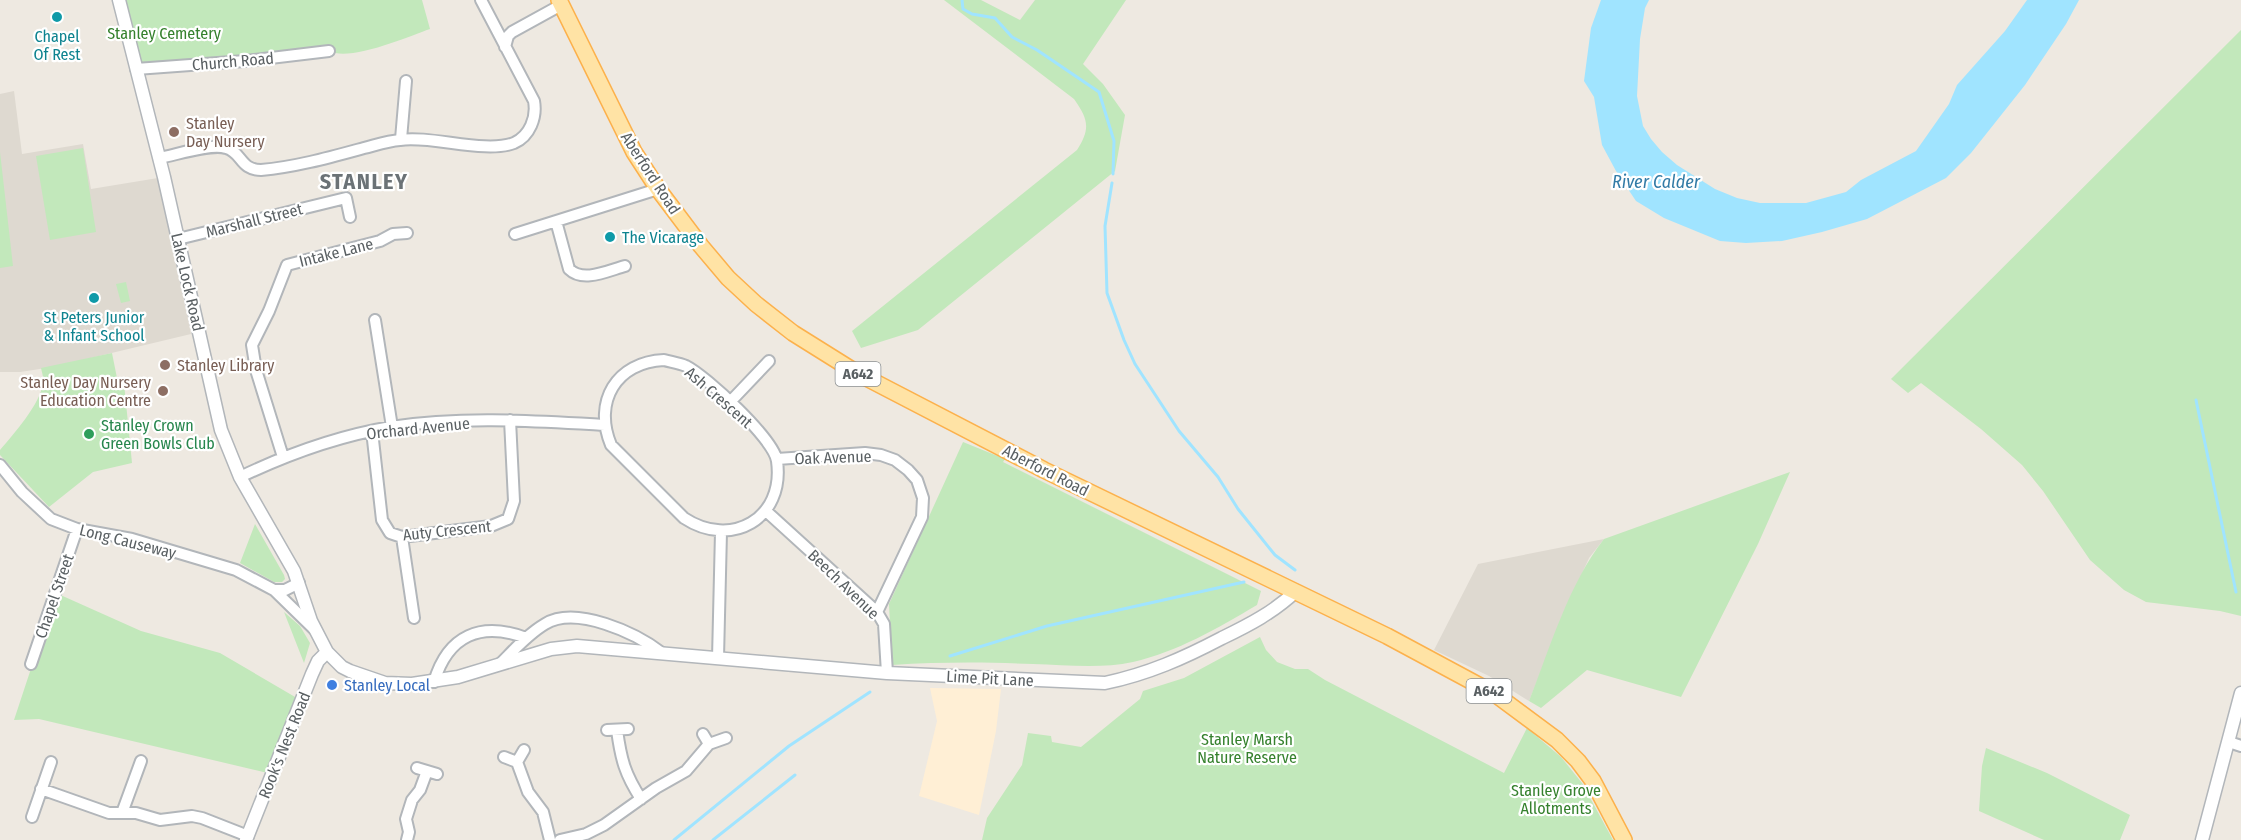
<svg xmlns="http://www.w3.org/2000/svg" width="2241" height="840" font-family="'Fira Sans Condensed',sans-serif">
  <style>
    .commercial { fill: #ffefd5 }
    .education { fill: #ded9d0 }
    .green { fill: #c2e8bb }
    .water { fill: #a0e4ff }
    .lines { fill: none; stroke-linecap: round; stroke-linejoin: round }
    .stream { stroke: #a0e4ff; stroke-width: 3 }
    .minor-casing { stroke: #b2b6ba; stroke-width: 14 }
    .tertiary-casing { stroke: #b2b6ba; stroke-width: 15 }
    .primary-casing { stroke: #fcb14c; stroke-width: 18 }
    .minor { stroke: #fff; stroke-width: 10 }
    .tertiary { stroke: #fff; stroke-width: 12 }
    .primary { stroke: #ffe3a5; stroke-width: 15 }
    .culture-dot { fill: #0f9aa8; stroke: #fff; stroke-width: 2 }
    .education-dot { fill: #8d6e63; stroke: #fff; stroke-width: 2 }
    .leisure-dot { fill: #2e9e5b; stroke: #fff; stroke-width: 2 }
    .shop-dot { fill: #3f7fe0; stroke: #fff; stroke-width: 2 }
    .labels { text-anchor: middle; stroke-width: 4.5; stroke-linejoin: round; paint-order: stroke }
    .shield { fill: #fff; stroke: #8c9092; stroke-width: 1.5 }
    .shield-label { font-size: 15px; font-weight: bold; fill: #5a6063 }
    .park-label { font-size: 16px; fill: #35812d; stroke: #fff }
    .culture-label { font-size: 16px; fill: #0d838f; stroke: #fff }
    .street-label { font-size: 16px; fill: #5a6063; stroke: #fff }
    .education-label { font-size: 16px; fill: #785e54; stroke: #fff; text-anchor: start }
    .leisure-label { font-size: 16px; fill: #27864d; stroke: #fff; text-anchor: start }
    .shop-label { font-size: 16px; fill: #366cbe; stroke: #fff; text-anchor: start }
    .water-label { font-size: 18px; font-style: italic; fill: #327ba6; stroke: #fff }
    .district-label { font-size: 22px; font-weight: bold; letter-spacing: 1.5px; fill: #6b7276; stroke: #fff }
  </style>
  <rect width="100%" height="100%" fill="#eee9e1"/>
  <path class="commercial" d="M930 688 1001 689 996 731 979 815 919 796 937 721Z"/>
  <path class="education" d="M14 91 22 154 83 144 91 189 158 178 191 334 53 367 20 372H0V94Z
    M1604 539 1589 558 1566 609 1529 701 1489 676 1434 650 1478 564Z"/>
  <path class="green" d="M119 0H422L430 29C407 37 350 62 329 51L136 69Z
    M944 0H981L1020 20 1035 0H1126L1083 64 1103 84 1125 115 1115 171 918 330 861 348 852 331 1077 150C1091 128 1088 119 1074 99Z
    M2241 30V616L2220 611 2146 602 2124 590 2090 560 2043 491 2022 465 1981 429 1921 383 1908 393 1891 379Z
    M83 148 96 232 50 240 36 156Z
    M0 152 13 266 0 268Z
    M126 282 130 301 121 303 116 284Z
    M112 353 118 383H124L132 463 93 472 49 507 0 455V450C13 435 41 403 43 383 44 378 42 373 41 368Z
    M963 442 1005 459 1003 462 1261 591 1257 605C1218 628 1177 652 1133 662 1101 669 1066 665 1033 664 984 662 940 662 892 665L889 604Z
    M1790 472 1758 544 1681 697 1587 670 1541 708 1529 701C1550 648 1569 583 1604 539Z
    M255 524 284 575 285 579 282 582H274L240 563Z
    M56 593 141 631 220 653 302 701 272 774 39 719 14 720Z
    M284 612 300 626 310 643 304 663Z
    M1260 637 1266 650 1277 662 1295 669H1308L1325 680 1504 773 1527 728 1561 757 1582 783 1613 840H982L987 818 1022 765 1028 733 1051 736 1052 742 1081 747 1140 699 1143 691 1184 678Z
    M1986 748 2047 773 2130 815 2120 840H2044L1979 811 1982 766Z"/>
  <path class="water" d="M1601 0H1649L1645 8 1640 39 1637 96 1643 126 1651 139 1662 152 1677 165 1715 189 1737 198 1760 203H1806L1846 192 1861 180 1916 151 1949 104 1957 85 2005 31 2027 0H2079L2066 24 2025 85 1971 153 1946 178 1867 219 1822 232 1782 241 1746 243 1720 241 1664 218 1636 201 1616 171 1602 145 1594 97 1584 81 1591 28Z"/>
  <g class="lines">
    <path class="stream" d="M962 0 963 9 972 14 995 18 1012 37 1037 50 1099 92 1114 141 1113 174
      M1112 183 1105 226 1107 293 1124 340 1135 364 1179 431 1218 477 1238 509 1275 555 1295 570
      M2196 400 2236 592
      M950 656 1047 626 1244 582
      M674 840 789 746 870 692
      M713 840 795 775"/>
    <defs>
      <path id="minor" d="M505 47 508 36 512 32 561 5
        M136 69 245 61 329 51
        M401 139 406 81
        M159 158C176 155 211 143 226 148 242 152 240 170 261 170 296 167 331 157 364 148 376 145 388 141 400 140 431 135 485 154 514 143 530 136 537 117 534 101L481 0
        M556 221 569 269C583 283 607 271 625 266
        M515 234 658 189
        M178 239 346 198 350 217
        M375 320 392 427
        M664 360C671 362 679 363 686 366 706 376 774 439 777 461 785 519 731 549 684 518L611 445C593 402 616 362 664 360Z
        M730 402 769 361
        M372 431 382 520 390 533 402 537 491 526 508 519 514 501 510 420
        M283 457 256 370 252 345 269 311 287 265 380 241 393 234 407 233
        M777 459 865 453 881 455 895 460 908 470 917 480 923 498 922 517 877 612
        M0 465 22 492 51 519 77 529 132 539 236 570 274 590 314 629
        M240 477C288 454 338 436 391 427 461 416 534 421 605 425
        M766 511 877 612 884 624 887 673
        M402 537 414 618
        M274 590H285L299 583
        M718 658 721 532
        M31 664 77 529
        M500 664C514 650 528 634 545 624 576 605 636 633 662 653
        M434 682C448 635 481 621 526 638
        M607 730 628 729
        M617 730C621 760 625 774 641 799
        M703 734 709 744 726 738
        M2229 742 2241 746
        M504 757 517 762 524 750
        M517 762 528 792 543 812 550 840
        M417 768 437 774
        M41 789 109 813H136L160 820 192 816 202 818 248 836
        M122 813 141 761
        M32 817 51 762
        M407 840 409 832 406 819 412 800 420 790 427 771
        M560 840 586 834 604 825 656 788 686 771 709 744"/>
      <path id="tertiary" d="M119 0 164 177 221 430 240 477 294 571 311 621 327 652 342 667 350 671 385 683 412 684 458 677 551 649 577 646 887 673 1105 683C1148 674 1184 658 1222 638 1249 625 1274 612 1296 591
        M246 840 312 674 318 661 327 652
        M2202 840 2241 693"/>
      <path id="primary" d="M559 0 634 152 658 189 701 246 728 278 756 304 793 333 857 373 1044 470 1387 636 1495 694 1557 740 1578 761 1593 781 1624 840"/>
    </defs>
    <use href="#minor" class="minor-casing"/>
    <use href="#tertiary" class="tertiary-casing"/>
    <use href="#primary" class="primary-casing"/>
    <use href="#minor" class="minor"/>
    <use href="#tertiary" class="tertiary"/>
    <use href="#primary" class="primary"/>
  </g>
  <g class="culture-dot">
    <circle cx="57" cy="17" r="6"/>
    <circle cx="610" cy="237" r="6"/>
    <circle cx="94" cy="298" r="6"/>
  </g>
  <g class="education-dot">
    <circle cx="174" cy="132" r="6"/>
    <circle cx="165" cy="365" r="6"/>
    <circle cx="163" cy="391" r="6"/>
  </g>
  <circle class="leisure-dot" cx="89" cy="434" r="6"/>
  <circle class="shop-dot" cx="332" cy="685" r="6"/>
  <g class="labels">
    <g class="shield">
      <rect x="835.5" y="362" width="45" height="24" rx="4.5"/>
      <rect x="1466.5" y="679" width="45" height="24" rx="4.5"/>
    </g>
    <g class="shield-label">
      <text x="858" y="379">A642</text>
      <text x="1489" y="696">A642</text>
    </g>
    <g class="park-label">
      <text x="164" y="39">Stanley Cemetery</text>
      <text x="1247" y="745">Stanley Marsh<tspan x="1247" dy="18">Nature Reserve</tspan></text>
      <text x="1556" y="796">Stanley Grove<tspan x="1556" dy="18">Allotments</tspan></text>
    </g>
    <g class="culture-label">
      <text x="57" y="42">Chapel<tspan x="57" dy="18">Of Rest</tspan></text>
      <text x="622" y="243" text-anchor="start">The Vicarage</text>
      <text x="94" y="323">St Peters Junior<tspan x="94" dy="18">&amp; Infant School</tspan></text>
    </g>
    <g class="street-label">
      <text transform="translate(233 61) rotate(-5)" y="6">Church Road</text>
      <text transform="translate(651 173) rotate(57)" y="6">Aberford Road</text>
      <text transform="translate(254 220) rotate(-14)" y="6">Marshall Street</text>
      <text transform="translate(336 252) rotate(-14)" y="6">Intake Lane</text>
      <text transform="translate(188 282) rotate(77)" y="6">Lake Lock Road</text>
      <text transform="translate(719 397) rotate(41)" y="6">Ash Crescent</text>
      <text transform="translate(418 428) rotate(-6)" y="6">Orchard Avenue</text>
      <text transform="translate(833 457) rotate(-2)" y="6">Oak Avenue</text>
      <text transform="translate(1046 470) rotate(27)" y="6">Aberford Road</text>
      <text transform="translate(447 530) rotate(-6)" y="6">Auty Crescent</text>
      <text transform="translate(128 541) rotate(14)" y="6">Long Causeway</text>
      <text transform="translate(844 584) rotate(44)" y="6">Beech Avenue</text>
      <text transform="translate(54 596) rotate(-71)" y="6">Chapel Street</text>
      <text transform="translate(990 678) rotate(3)" y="6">Lime Pit Lane</text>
      <text transform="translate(284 745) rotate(-68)" y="6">Rook's Nest Road</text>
    </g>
    <g class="education-label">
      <text x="186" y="129">Stanley<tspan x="186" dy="18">Day Nursery</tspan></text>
      <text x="177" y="371">Stanley Library</text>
      <text x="151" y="388" text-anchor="end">Stanley Day Nursery<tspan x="151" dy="18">Education Centre</tspan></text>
    </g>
    <g class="leisure-label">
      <text x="101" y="431">Stanley Crown<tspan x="101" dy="18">Green Bowls Club</tspan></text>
    </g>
    <g class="shop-label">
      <text x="344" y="691">Stanley Local</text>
    </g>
    <g class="water-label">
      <text x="1656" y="188">River Calder</text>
    </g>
    <g class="district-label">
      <text x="364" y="189">STANLEY</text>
    </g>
  </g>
</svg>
